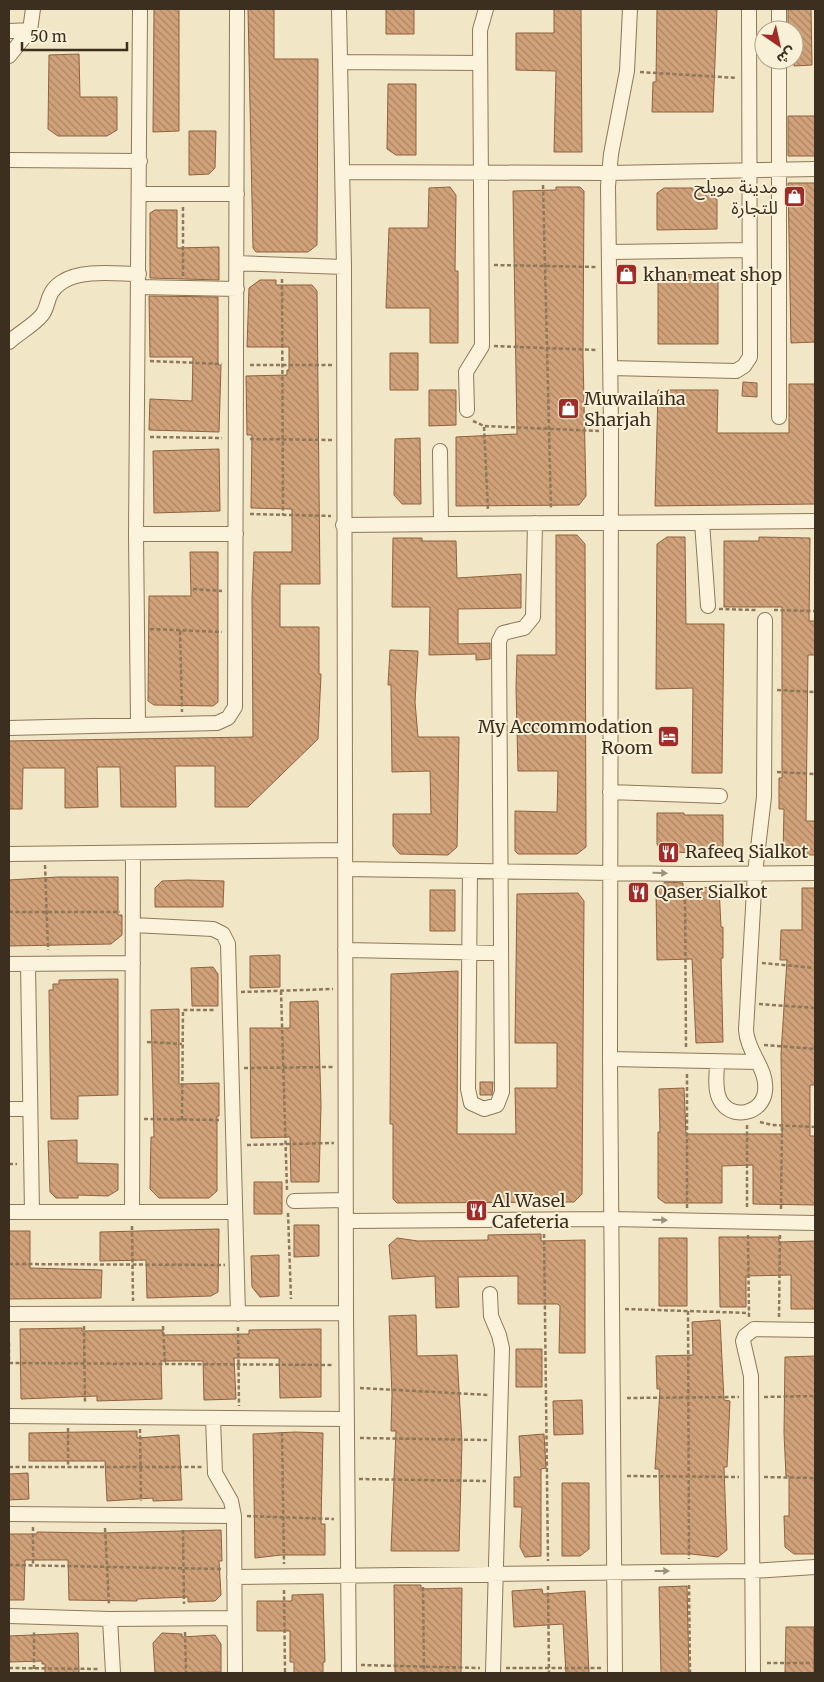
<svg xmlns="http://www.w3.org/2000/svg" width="824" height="1682" font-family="Merriweather,'Noto Sans Arabic',serif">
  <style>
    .building { fill: url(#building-back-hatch); stroke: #8f623f }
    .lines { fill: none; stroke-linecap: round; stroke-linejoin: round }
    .minor-casing { stroke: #8e785a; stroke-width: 16 }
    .path { stroke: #8e785a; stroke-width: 2.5; stroke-dasharray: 4 2.5; stroke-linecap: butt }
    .minor { stroke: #fbf3db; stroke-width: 14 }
    .oneway { fill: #9c917d }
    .labels { text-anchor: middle; stroke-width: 4; stroke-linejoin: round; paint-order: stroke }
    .poi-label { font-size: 18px; fill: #3d2f1f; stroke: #f8f0d7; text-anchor: start }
  </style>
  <defs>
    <pattern id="building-back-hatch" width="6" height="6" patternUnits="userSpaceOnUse" patternTransform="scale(1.25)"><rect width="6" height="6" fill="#d1a27a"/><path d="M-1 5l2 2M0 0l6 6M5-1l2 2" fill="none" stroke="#ab8463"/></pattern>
  </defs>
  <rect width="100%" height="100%" fill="#f1e6c6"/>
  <path class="building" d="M154 9H179V131L153 132Z
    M248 9H274V59H318L317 245 308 252H256L253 248Z
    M386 9H414V34H386Z
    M554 9H581L582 152H554L556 71 516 70V33H554Z
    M657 9H717L713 112H652L653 82H656Z
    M788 9H811L812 65 794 66V28H788Z
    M79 54 80 97H117V130L107 136H58L48 129 49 55Z
    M388 84H416V155H396L387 149Z
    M788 116H815V156H788Z
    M189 131H216L215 168 209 174 189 175Z
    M788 183H815V342L791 343Z
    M450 187 456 195 455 271H458V343H430V308H386L389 228H428L429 188Z
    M556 187H580L584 191 583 355 586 496 579 505 456 506V437L517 434 513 191 556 190Z
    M664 188H717V229L657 230V193Z
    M155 210H177V248L219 247V280L150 278V213Z
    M718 274V344H658V275Z
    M260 280H276V285H312L317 291 320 584H280V627H319V674H321L318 739 248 807H215V766H175L176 807H121L120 767H97L98 807 65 808V768H23L22 809H9V741L253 737 252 599 254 552H292V509L251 508 252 435H247L246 376 287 375V370H289V347H247L249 288Z
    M149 296 218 297V365H221L219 432 149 430 150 399 192 401 193 357H150Z
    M390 353H418V390H390Z
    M743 382 757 383V397L742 396Z
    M789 384H815V504L655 506 658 390H718L717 433H789Z
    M429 390H456V425L429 426Z
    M420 438 421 504H402L394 495 395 439Z
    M219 449 220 511 154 513 153 451Z
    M556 535H577L585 544 586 847 577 854H518L515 851V811L557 812 558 771H518L516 688 517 655H556Z
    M667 537H685L686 624H724L722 773H692L693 688 656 689 657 544Z
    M759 537 810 538 809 621H815V655H808L806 821H815V855H783L784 809H779V778H782V607H724V541H759Z
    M393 538H422V541H456L457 578 521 574V608L458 609V644L490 643V659L476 660V654L429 655 430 607H392Z
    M190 552H218V702L213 706 154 705 148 701 149 596H191Z
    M390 650 418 651 415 702 418 737H459L457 847 448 855 400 854 393 846V814H431L430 771 392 772 391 685H388Z
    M657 813H684V815H723V846L715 853 662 852 657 844Z
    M58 877H118V915H122V935L111 944 9 946V880Z
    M188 880 224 881 223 907H155V888L162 881Z
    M665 882 683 883V888L719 887 721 927H723V958H721L723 1042 696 1043 692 959 657 960 656 889Z
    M802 888H815V1085H810V1136H815V1205L753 1204V1165L722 1166V1203H665L658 1198V1132H660L659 1089 684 1088 686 1134H782L781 1054 787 960H780L781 930H802Z
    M430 890H455V931H430Z
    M578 893 584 901 582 1194 574 1202 397 1203 393 1199V1124H390L391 974 458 971 457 1134H516L515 1088H557V1043H515L517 894Z
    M280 955V987L250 988V956Z
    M213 967 218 974V1006H192L191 968Z
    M118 979V1095L78 1096V1119H51L49 990H53V984H59V980Z
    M318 1001 321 1105 319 1182H291L290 1137 251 1138 250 1028H290V1002Z
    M179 1009V1084L219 1083V1116H217V1191L209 1198H159L150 1189 151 1137H154L151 1010Z
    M480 1082H493L492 1095H480Z
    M77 1140V1163L118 1164V1190L108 1196 78 1195V1198H56L50 1192 48 1141Z
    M254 1182H282V1214H254Z
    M294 1225H319V1256L294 1257Z
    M219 1229 218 1292 211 1296 147 1298 146 1260 100 1261V1232Z
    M9 1231H30V1268L102 1270 101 1298 9 1299Z
    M541 1234V1241L585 1240V1353H559L560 1306 558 1304H518V1276L458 1277 459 1307 436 1308 435 1276 392 1279 389 1245 397 1238 418 1241 488 1240V1235Z
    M719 1237H779V1242L815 1241V1309H791V1275L746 1276V1307H720Z
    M659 1238H687V1306H659Z
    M279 1255V1296L260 1297 252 1287 251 1256Z
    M416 1315 417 1356 457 1355 462 1442 459 1551H391L396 1431H391L392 1395 389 1316Z
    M720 1320 724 1400 730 1401 727 1467H724L727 1550 718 1557 691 1554H661L659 1469H655L660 1389H657L656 1356 693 1355 692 1322Z
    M82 1328V1331L163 1330V1335L249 1334V1330L321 1329V1397L280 1398 279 1358H234L236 1399 204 1400 203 1361H161L162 1399 97 1401V1396L21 1399 20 1329Z
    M516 1349H542V1387H516Z
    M815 1356V1554H794L785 1547 784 1516H789V1476H786L784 1433 785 1357Z
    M582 1400 583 1434 554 1435 553 1401Z
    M137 1431V1438L179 1435 182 1500 153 1501V1498L107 1501 105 1461H29V1433Z
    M296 1432 323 1433 321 1524H325V1555H281L255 1558 253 1434Z
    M544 1434 546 1468 541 1469V1556L525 1557 520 1547 522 1507H514V1477H521L519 1436Z
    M28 1473 29 1499 9 1500V1474Z
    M562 1483H589V1549L580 1556H562Z
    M221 1530 222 1561H219L221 1595 215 1601 188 1602V1597L137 1599V1601L69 1600 68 1560H25L24 1600H9V1534H37V1532L101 1533Z
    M394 1585H421V1589L462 1588 461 1673H395Z
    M687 1586 689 1673H661L659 1587Z
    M542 1589 543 1594 585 1591 589 1673H566L563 1624 514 1627 512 1591Z
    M323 1594 325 1662H323V1673H294V1662H290V1631H257V1601H292V1595Z
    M786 1627H814V1673H785Z
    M78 1633 79 1673H45V1664H42V1661L9 1662V1636Z
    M162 1633 182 1634V1637L215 1635 221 1644V1672L155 1673 153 1643Z"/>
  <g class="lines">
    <defs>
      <path id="minor" d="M339 9 344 267 346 1313 349 1673
        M779 9V30
        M9 31 30 30
        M9 56 30 30 33 9
        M340 62 480 63
        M9 160 140 161
        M343 172 609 173 815 169
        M139 194H237
        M610 252 749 250
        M237 263 344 267
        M139 287 237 289
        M9 342C19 333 34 325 42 315 50 305 45 293 62 282 82 269 116 274 139 274
        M610 368 736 371 744 366 750 357 749 9
        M467 410 466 372 482 346 480 30 486 9
        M779 417V60
        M440 451 441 523
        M702 522 708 606
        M343 525 815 521
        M136 534H236
        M138 724 136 534 140 9
        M9 728 217 723 228 718 235 707 237 9
        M610 792 720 796
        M9 854 345 850
        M345 869 685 874 815 873
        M470 871 468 1089 471 1103 484 1109 497 1105 502 1092 499 641 503 633 524 628 533 617 535 523
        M133 925 213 929 223 934 228 944 238 1314
        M345 950 501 953
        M9 964 133 963
        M28 964 32 1212
        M610 1059 757 1062
        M717 1062C717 1073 714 1089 720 1100 731 1121 763 1114 765 1091 768 1069 747 1052 746 1030L755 873 764 797 765 620
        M9 1109H30
        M294 1201 345 1200
        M9 1212H235
        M132 1212 133 853
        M346 1221 611 1219 815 1223
        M490 1294 491 1316 499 1335 502 1348 493 1673
        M9 1314 346 1313
        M9 1416 347 1419
        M213 1418 215 1473 231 1501 234 1516 235 1673
        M9 1514 234 1516
        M234 1577 752 1571 815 1567
        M9 1616 110 1619 234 1618
        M110 1619 113 1673
        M615 1673 610 1059 611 432 608 186 611 154 627 71 630 9
        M753 1673 751 1376 743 1341 745 1336 754 1329 815 1330"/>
    </defs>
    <use href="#minor" class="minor-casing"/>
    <path class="path" d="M640 72 737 78
      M543 185 551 509
      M494 265 596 267
      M183 276V207
      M282 279 283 515
      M494 346 596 350
      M150 361 222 364
      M250 365H332
      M473 421 484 426 599 431
      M484 427 488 511
      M150 437 222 438
      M250 439 332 440
      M250 514 331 516
      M193 589 222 591
      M719 609 756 610
      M774 610 815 611
      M150 629 222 632
      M180 631 182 712
      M777 690 815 692
      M777 772 815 774
      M45 865 48 950
      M685 887 686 1049
      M9 912H120
      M762 963 815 968
      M281 991 287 1190
      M241 992 333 989
      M759 1004 815 1008
      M147 1042 182 1044
      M764 1045 815 1049
      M244 1068 333 1067
      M687 1074V1209
      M144 1119 219 1120
      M182 1120 183 1010H216
      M760 1122 772 1125 815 1127
      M747 1125V1209
      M247 1145 334 1143
      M9 1164H17
      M781 1209 782 1126
      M288 1213 291 1299
      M132 1226 133 1301
      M544 1234 548 1561
      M748 1235 749 1317
      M9 1264 225 1265
      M625 1309 749 1313
      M688 1311 689 1559
      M779 1317 780 1235
      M84 1326 85 1403
      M163 1326 165 1364
      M238 1327 239 1406
      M9 1343V1363
      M9 1363 334 1365
      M360 1388 489 1395
      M764 1397 815 1396
      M627 1398 739 1397
      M68 1428V1467
      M140 1429 141 1501
      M282 1432 284 1564
      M360 1438 487 1440
      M9 1467H202
      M627 1476 739 1477
      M764 1477 815 1478
      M359 1479 486 1481
      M247 1516 334 1519
      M33 1527V1565
      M105 1528 109 1605
      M183 1530 184 1604
      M9 1565 222 1569
      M689 1585 690 1673
      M548 1586 549 1673
      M423 1587 424 1673
      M284 1590 285 1673
      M185 1632 186 1673
      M767 1663H815
      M361 1665 480 1668
      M9 1668 100 1669
      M506 1668H603
      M34 1669V1630"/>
    <use href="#minor" class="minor"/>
  </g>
  <defs><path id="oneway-solid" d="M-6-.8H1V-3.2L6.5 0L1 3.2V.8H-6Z" transform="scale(1.25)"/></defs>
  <g class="oneway">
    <use href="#oneway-solid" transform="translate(660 873) rotate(1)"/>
    <use href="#oneway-solid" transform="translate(660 1220) rotate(1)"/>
    <use href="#oneway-solid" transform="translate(662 1571)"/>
  </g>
  <defs>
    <symbol id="shop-square" viewBox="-11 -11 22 22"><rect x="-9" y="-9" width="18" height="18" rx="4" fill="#a12b27" stroke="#f8f0d7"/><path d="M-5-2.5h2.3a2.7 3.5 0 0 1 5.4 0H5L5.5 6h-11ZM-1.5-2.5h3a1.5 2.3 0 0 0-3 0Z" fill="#fff"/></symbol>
    <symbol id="hotel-square" viewBox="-11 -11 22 22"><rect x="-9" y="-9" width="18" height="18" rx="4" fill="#a12b27" stroke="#f8f0d7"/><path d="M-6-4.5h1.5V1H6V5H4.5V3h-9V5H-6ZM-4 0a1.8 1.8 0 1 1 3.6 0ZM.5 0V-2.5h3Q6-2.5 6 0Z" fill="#fff"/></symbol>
    <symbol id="restaurant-square" viewBox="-11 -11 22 22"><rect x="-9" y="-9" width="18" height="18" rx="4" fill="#a12b27" stroke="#f8f0d7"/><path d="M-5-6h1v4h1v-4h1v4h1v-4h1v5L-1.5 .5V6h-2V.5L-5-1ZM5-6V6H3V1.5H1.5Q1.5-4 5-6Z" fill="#fff"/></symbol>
  </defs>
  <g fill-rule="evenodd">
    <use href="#shop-square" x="782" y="184" width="25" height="25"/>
    <use href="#shop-square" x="614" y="262" width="25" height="25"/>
    <use href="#shop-square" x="556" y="396" width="25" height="25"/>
    <use href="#hotel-square" x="656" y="724" width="25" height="25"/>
    <use href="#restaurant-square" x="656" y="840" width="25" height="25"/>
    <use href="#restaurant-square" x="626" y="880" width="25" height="25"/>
    <use href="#restaurant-square" x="464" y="1198" width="25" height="25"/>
  </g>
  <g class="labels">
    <g class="poi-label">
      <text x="778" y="193" text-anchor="end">مدينة مويلح<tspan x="778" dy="21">للتجارة</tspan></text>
      <text x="643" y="281">khan meat shop</text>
      <text x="584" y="405">Muwailaiha<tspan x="584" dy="21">Sharjah</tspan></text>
      <text x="653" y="733" text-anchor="end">My Accommodation<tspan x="653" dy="21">Room</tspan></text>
      <text x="685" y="858">Rafeeq Sialkot</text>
      <text x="654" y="898">Qaser Sialkot</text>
      <text x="492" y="1207">Al Wasel<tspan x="492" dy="21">Cafeteria</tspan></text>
    </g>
  </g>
  <rect width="824" height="1682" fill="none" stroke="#3d2f1f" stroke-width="20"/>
  <g transform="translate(779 45) rotate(146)"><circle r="24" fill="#f8f0d7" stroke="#ada38d"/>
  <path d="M0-4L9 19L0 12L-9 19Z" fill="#a12b27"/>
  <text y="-8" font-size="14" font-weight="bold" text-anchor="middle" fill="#3d2f1f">ش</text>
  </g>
  <path d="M22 42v8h105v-8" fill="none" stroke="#3d2f1f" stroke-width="2.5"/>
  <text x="30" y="42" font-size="15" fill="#3d2f1f" stroke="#f8f0d7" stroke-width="4" paint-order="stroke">50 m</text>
</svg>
